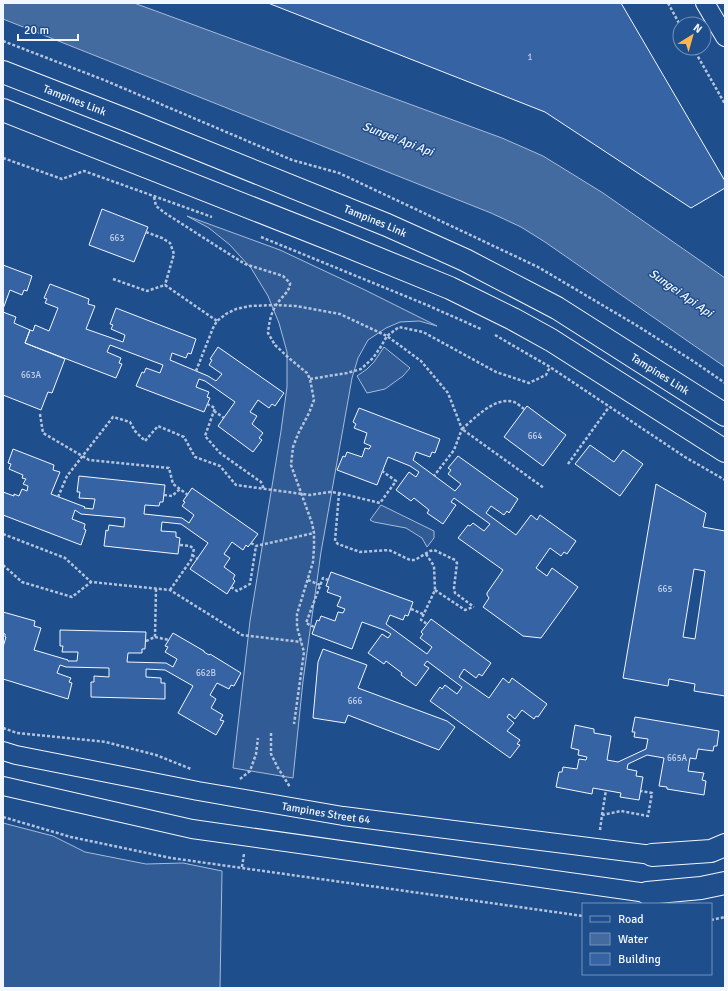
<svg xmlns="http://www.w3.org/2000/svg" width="728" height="991" font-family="Signika,sans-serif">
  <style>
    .built { fill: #305b95; stroke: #a8bbd7 }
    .water { fill: #446ba0; stroke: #a8bbd7 }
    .building { fill: #3563a3; stroke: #f2f6ff; fill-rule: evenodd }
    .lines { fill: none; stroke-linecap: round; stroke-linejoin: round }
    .street-casing { stroke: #f2f6ff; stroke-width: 20 }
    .secondary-casing { stroke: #f2f6ff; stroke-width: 24 }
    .path { stroke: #b3c4dc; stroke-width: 2.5; stroke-dasharray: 3 2; stroke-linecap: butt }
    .street { stroke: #1f4e8c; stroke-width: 18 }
    .secondary { stroke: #1f4e8c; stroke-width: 22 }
    .labels { text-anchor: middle; stroke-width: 3; stroke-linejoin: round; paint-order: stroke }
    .number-label { font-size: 9px; fill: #c3d1e8 }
    .street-label { font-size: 11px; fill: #f2f6ff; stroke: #1f4e8c }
    .water-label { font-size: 12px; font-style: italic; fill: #f2f6ff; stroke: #1f4e8c }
  </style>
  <rect width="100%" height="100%" fill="#1f4e8c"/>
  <path class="built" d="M187 216 280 250 365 290 437 326 419 321 400 322 386 328 368 340 358 358 352 378 321 552 303 681 293 778 233 768 250 621 281 431 287 387V352L279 323 268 296 251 268 230 245 209 228Z
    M384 347 410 368 403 376 385 389 367 393 357 376 367 369 374 362Z
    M381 505 434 531V538L427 547 422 538 406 528 374 522 370 520Z
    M3 823 53 836 85 852 146 864 183 863 222 871 220 988H3Z"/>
  <path class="water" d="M3 3H134L502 138 543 156 569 172 603 193 725 278V367L545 242 521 227 491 213 3 19Z"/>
  <path class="building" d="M268 3H621L725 181V188L691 208 545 112Z
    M102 209 148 227 134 262 89 245Z
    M3 265 32 276 27 291 24 290 22 295 10 290 3 309Z
    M50 284 89 299 88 304 95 306 86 329 123 342 125 335 111 329 113 325 110 324 116 308 196 339 191 354 188 353 186 358 172 353 170 360 208 376 216 381 222 374 209 365 212 360 210 359 218 347 284 393 275 406 272 404 269 408 258 400 250 412 257 416 252 424 263 433 259 438 262 440 253 452 218 426 235 402 205 381 199 379 196 387 209 392 207 397 210 398 204 412 136 386 142 372 144 373 146 368 160 373 163 365 110 345 107 352 121 358 119 363 122 364 116 378 25 343 30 330 33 331 35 325 49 331 58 308 45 303 47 299 44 298Z
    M3 312 16 317 14 323 30 330 25 343 65 359 52 393 48 392 41 410 3 395Z
    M527 406 566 435 543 466 504 437Z
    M359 408 440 439 435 453 432 452 430 457 416 452 413 460 455 491 461 484 448 474 451 470 448 468 458 456 518 499 509 513 507 511 504 515 491 506 486 513 516 535 531 515 537 520 540 515 576 541 567 554 564 552 561 556 550 548 536 568 547 576 552 568 578 587 541 638 523 636 483 607 489 598 487 595V593L503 570 458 538 468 525 470 526 473 523 484 531 490 524 454 498 451 502 456 505 443 524 427 513 429 510 414 498 411 501 396 490 409 472 416 477 419 472 410 466 388 457 377 485 337 470 343 456 345 457 347 452 362 457 365 448 369 449 371 446 364 443 367 433 354 428 356 424 353 422Z
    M590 445 614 462 623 450 643 464 620 496 575 464Z
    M13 449 54 465 53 470 60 472 51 494 85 507 84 508 93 509 95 499 79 498 80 492H77L79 476 165 485 163 502H160L159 506 145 505 144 514 182 518 189 523 194 515 182 506 185 502 183 501 192 488 258 534 248 547 246 545 243 550 232 542 224 554 230 558 224 567 235 575 233 579 235 581 227 594 190 569 208 543 181 524 162 522 161 531 176 532V537L180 538 178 554 104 546 106 530 108 531 109 525 124 527 125 518 81 514 75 510 72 519 85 524 84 529 86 530 81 545 3 515V492L14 496V494L19 496 22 489 27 491 28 486 23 484 26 479 22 478 23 475 9 469 11 464 8 463Z
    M656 484 706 513 703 527 725 531V696L694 691 695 684 669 679 668 686 623 678ZM694 569 705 571 695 639 683 637Z
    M331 572 413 602 408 616 405 615 403 620 390 615 386 624 427 654 432 647 420 638 423 634 421 632 431 619 491 663 482 676 479 674 476 678 464 669 459 677 489 698 503 678 509 683 512 678 547 704 538 717 536 716 534 719 522 710 515 719 509 714 507 717 514 723 507 731 520 740 517 744 520 745 510 758 430 701 440 687 442 689 445 685 457 694 462 687 427 661 424 665 429 668 416 686 401 675 402 673 386 661 384 664 368 653 382 634 388 638 391 634 384 630 362 622 352 649 312 634 317 620 319 621 321 616 335 621 338 612 343 613 345 609 337 606 341 597 327 592 329 587 326 586Z
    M3 612 35 621 34 626 41 628 34 650 68 660V661H77L78 652H62L63 646H60V630L146 632 145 649H142V653H128L127 662 166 663 173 667 177 659 165 652 168 647 165 646 173 633 204 651V652L209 655 210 654 241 673 234 686 231 685 229 689 217 683 210 695 216 699 211 708 223 715 220 720 224 721 216 735 178 713 193 686 165 670 146 669V677L161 678V683H165V699L91 697V682H94V676L109 677V668L66 667 60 665 57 673 71 678 69 682 72 683 68 699 3 679V647L6 637H5V634L3 633Z
    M323 649 367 665 358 688 447 721 455 727 439 750 348 715 345 723 313 718 318 662Z
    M635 717 719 731 717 746H714L713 751 698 749 696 759 690 758 688 771 704 773 702 780 706 781 704 795 667 789V787L659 786 664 758 647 755 628 764 627 769 637 771 636 776 643 777 639 800 620 797 621 793 593 788 592 794 556 787 559 772H562L563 767 577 769 579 759 586 760 587 757 578 755 579 750 571 748 575 725 594 729V733L611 736 607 760 618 762 646 749 648 739 634 737 635 732H632Z"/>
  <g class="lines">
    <defs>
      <g id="street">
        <path d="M705 3 725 37"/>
        <path id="s1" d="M3 751 16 755 198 791 343 816 652 855"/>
        <path d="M3 786 192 829 647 893"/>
      </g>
      <g id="secondary">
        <path id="s2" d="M3 72 129 121 387 225 465 260 557 308 725 415"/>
        <path d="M3 110 330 239 450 288 513 319 551 340 725 451"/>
        <path d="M652 855 711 851 725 845"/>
        <path d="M647 893 701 888 725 883"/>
      </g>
    </defs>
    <use href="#street" class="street-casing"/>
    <use href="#secondary" class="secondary-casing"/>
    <path class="path" d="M668 3 680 25
      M3 41 104 80 292 160 339 173 464 232 538 267 636 325 693 361 725 383
      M693 48 725 104
      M3 158 62 179 84 171 212 217
      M154 197 156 206 165 213 218 247 245 264 283 276 290 283C290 292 281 297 276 305 271 313 269 323 268 333L275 345 290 359 307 373 310 379 314 400 309 413 298 434 293 447 291 465 312 523 314 533V547L313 562 297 614V627L304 652 294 724
      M146 232 162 238 170 243 174 254 165 285
      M261 237 427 305 481 329
      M113 279 147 291 165 285 217 321
      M495 335 550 367 685 457 725 480
      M196 371 213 328 217 321 226 314 236 309 250 306 276 305 296 306 340 314 387 336 421 361 448 393 462 429 454 450 434 476
      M310 379 347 373 361 369 373 358 380 348 387 336 399 327 423 332 496 372 529 383 546 375 550 367
      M207 404 215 408 205 436 220 453 261 482 264 489
      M524 409C521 407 517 403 514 402 495 396 475 418 462 429L544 488
      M214 411 224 418
      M40 414 43 433 89 460 169 468 173 484 188 495
      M568 464 609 407
      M339 493 335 541 338 544 360 552 389 550 410 560H415L430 551 434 550 455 560 457 563 454 588 455 593 474 607
      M164 495 172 496 180 489
      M58 497 67 476 113 417 130 422 135 431 145 441 158 426 184 437 195 457 220 466 236 485 310 495 330 492 339 493 380 503 396 481 382 471
      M3 534 65 558 91 582 170 590 242 635 301 642
      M251 543 256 546 314 533
      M426 554 434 566 435 590 421 620 427 624
      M192 555 198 559
      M3 565 22 582 72 597 91 582
      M308 580 320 585
      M231 587 237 591 250 584 256 546
      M170 590 191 560 194 549 190 546 179 545
      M435 590 465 610 473 607
      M411 609 423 614
      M314 627 306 623 323 578 328 580
      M155 637 169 640
      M146 641 155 637 156 588
      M3 728 17 733 106 742 156 755 191 769
      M271 733V754L278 768 290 787
      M240 779 250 771 256 754 258 738
      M602 815 606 790
      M3 817 71 837 171 858 583 916
      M600 830 602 815 621 811 648 816 652 793 641 791
      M242 867 244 854
      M711 920 725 917"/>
    <use href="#street" class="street"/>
    <use href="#secondary" class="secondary"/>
  </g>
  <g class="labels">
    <g class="number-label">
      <text x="530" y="60">1</text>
      <text x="117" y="241">663</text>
      <text x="31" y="378">663A</text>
      <text x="535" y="439">664</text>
      <text x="665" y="592">665</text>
      <text x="206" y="676">662B</text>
      <text x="355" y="704">666</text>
      <text x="677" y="761">665A</text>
    </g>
    <g class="street-label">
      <text dy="4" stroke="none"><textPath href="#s2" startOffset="77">Tampines Link</textPath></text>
      <text dy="4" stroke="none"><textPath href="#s2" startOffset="401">Tampines Link</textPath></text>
      <text dy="4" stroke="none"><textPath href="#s2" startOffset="725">Tampines Link</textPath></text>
      <text dy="4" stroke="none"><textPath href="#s1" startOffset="329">Tampines Street 64</textPath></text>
    </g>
    <g class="water-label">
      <text transform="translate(398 139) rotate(21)" y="4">Sungei Api Api</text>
      <text transform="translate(681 293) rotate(35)" y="4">Sungei Api Api</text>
    </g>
  </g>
  <rect width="728" height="991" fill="none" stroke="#f2f6ff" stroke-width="8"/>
  <rect x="582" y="903" width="130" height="72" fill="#1f4e8c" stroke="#7391ba"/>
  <rect x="590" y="916" width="20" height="6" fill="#1f4e8c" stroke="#7391ba"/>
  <text x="618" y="923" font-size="12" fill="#f2f6ff">Road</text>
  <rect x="590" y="933" width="20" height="12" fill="#446ba0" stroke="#7391ba"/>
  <text x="618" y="943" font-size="12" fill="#f2f6ff">Water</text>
  <rect x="590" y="953" width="20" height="12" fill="#3563a3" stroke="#7391ba"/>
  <text x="618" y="963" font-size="12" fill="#f2f6ff">Building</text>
  <g transform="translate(692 36) rotate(37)"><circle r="19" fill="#1f4e8c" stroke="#7391ba"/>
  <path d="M0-3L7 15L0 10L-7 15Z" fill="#ffb74d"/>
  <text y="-6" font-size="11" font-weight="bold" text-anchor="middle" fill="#f2f6ff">N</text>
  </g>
  <path d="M18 34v6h60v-6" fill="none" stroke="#f2f6ff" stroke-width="2"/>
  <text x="24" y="34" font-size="12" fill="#f2f6ff" stroke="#1f4e8c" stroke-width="3" paint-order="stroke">20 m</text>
</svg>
